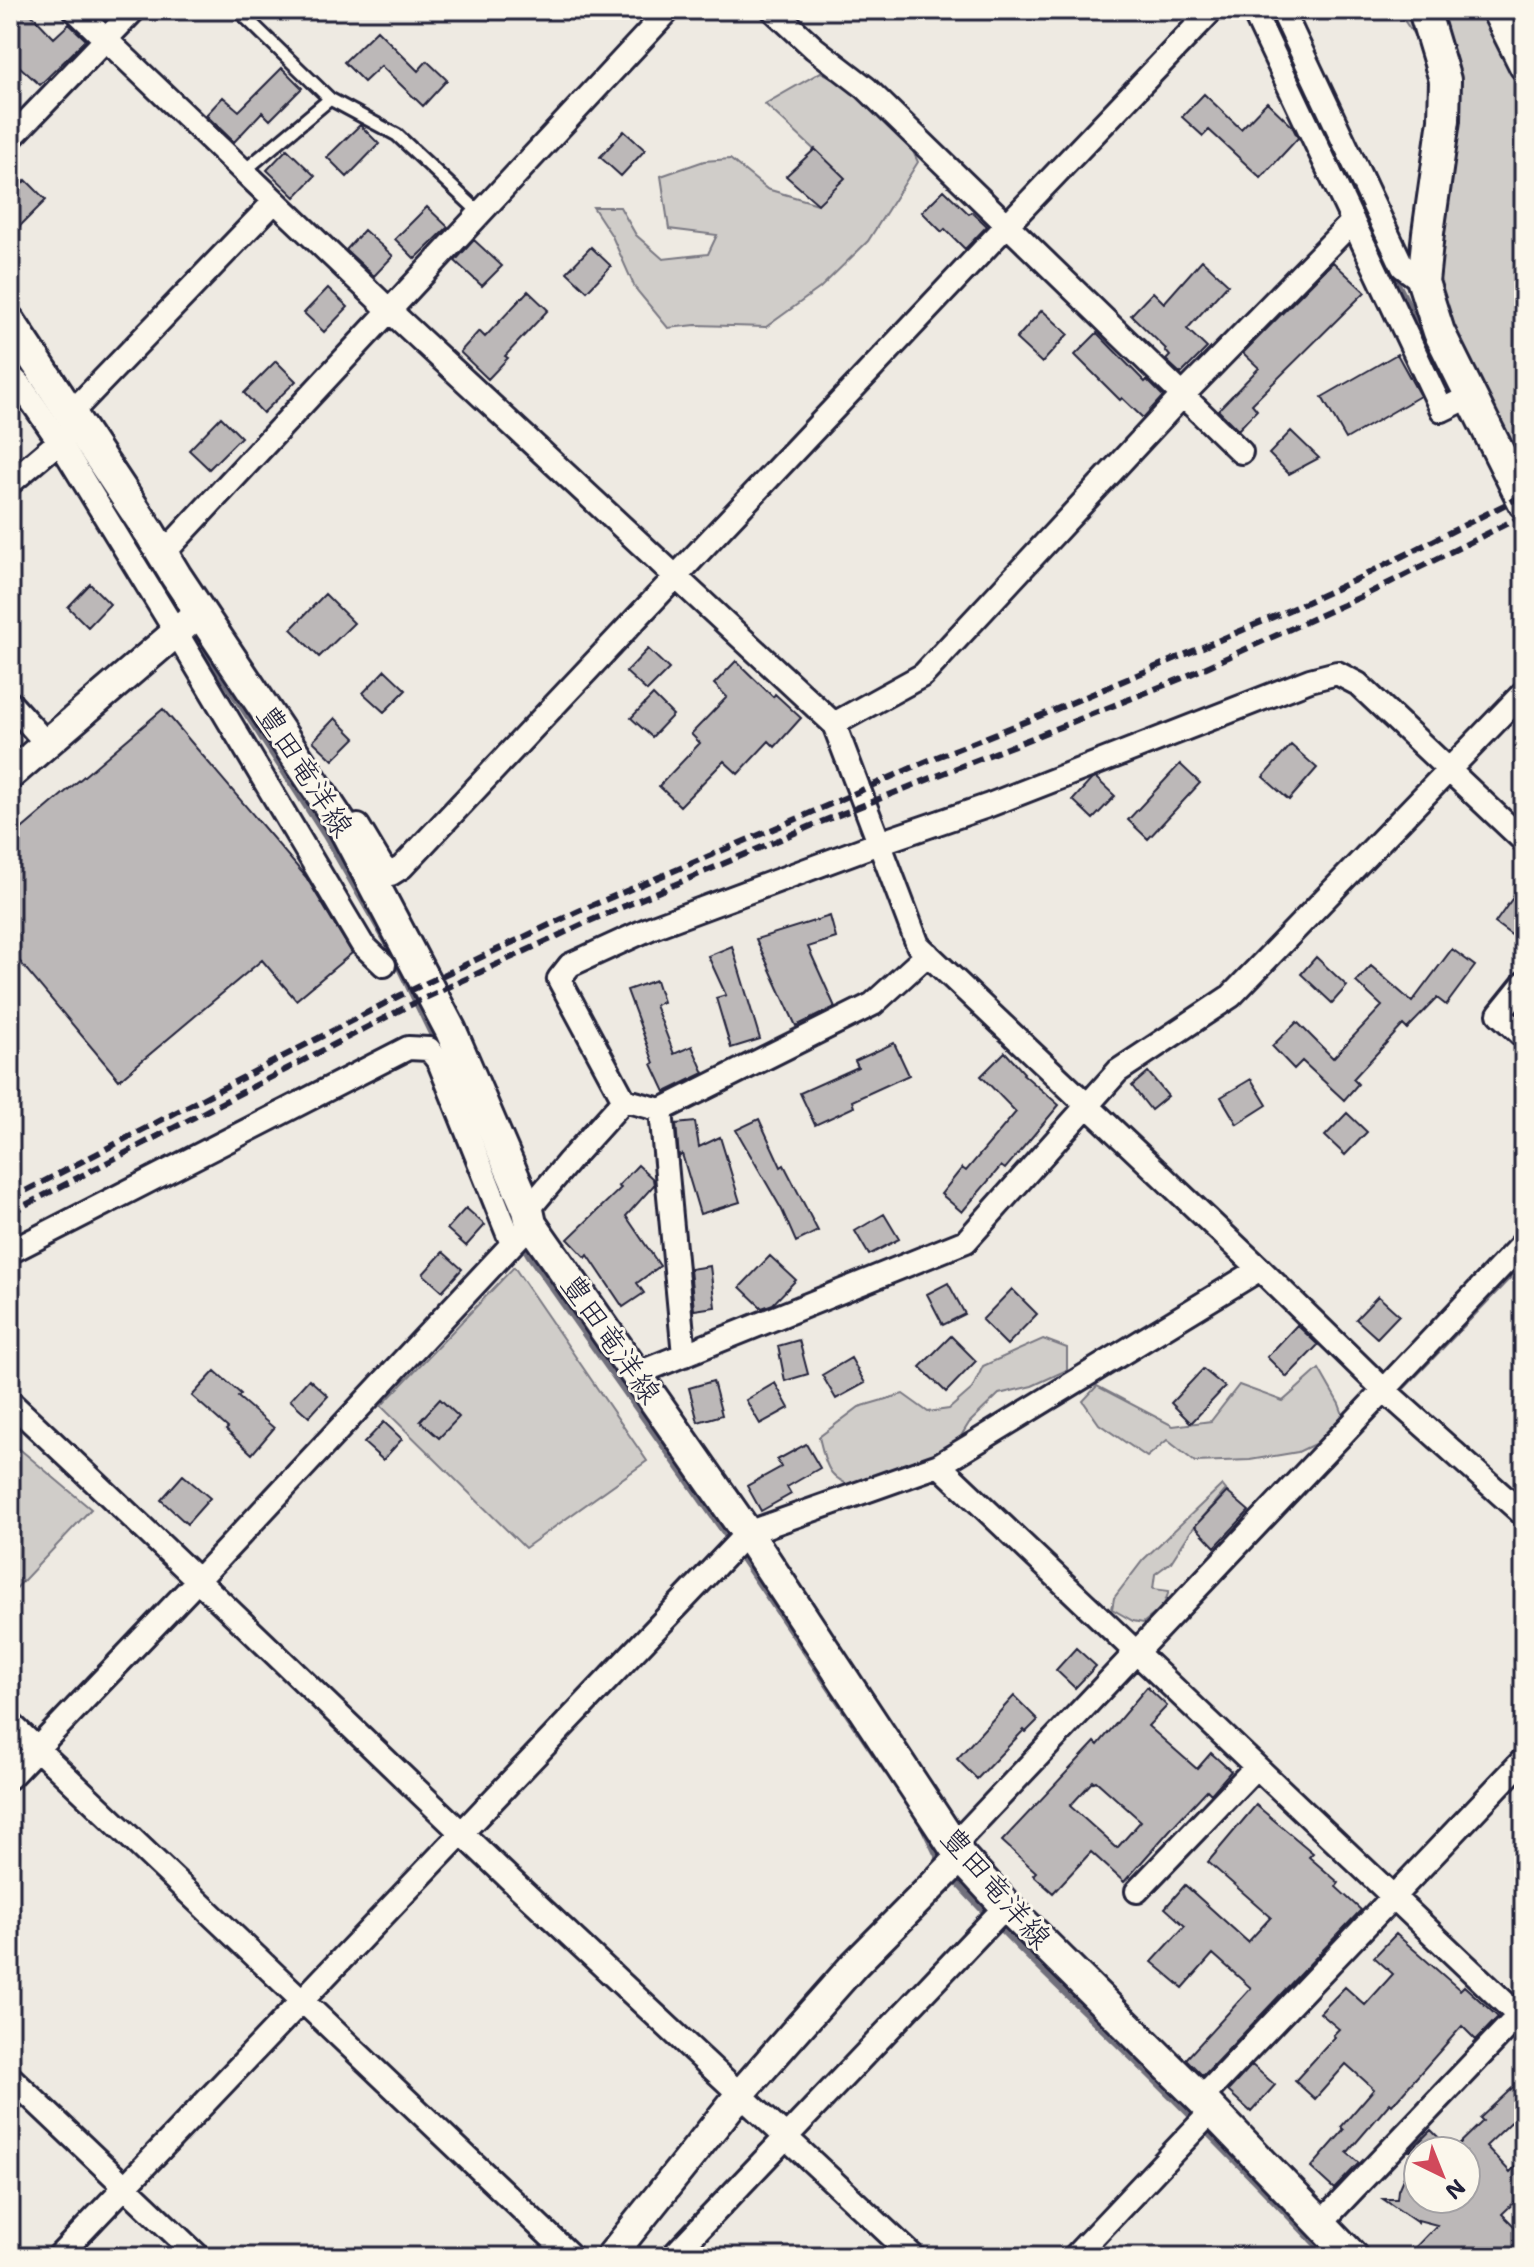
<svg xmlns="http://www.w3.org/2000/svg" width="1534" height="2267" font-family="'Shantell Sans','Klee One',sans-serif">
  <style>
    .green { fill: #d0cdc9; stroke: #797882; stroke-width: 2 }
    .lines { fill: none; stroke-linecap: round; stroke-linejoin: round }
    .stream { stroke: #716f7c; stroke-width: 7 }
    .building { fill: #bcb8b8; stroke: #22223b; stroke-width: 2; fill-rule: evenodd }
    .service-casing { stroke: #22223b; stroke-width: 17 }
    .minor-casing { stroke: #22223b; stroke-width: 28 }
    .tertiary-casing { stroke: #22223b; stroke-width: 34 }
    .secondary-casing { stroke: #22223b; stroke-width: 36 }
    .service { stroke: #fbf7ec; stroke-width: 11 }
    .minor { stroke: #fbf7ec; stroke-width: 22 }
    .tertiary { stroke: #fbf7ec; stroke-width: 28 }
    .secondary { stroke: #fbf7ec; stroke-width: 30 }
    .rail { stroke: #22223b; stroke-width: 6; stroke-dasharray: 12 6; stroke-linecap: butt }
    .labels { text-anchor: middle; stroke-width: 6; stroke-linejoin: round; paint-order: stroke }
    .street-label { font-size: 30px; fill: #22223b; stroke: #fbf7ec }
  </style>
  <rect width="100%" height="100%" fill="#eeeae2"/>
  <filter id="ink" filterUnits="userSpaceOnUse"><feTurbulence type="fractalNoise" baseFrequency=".0125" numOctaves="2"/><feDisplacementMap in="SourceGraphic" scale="16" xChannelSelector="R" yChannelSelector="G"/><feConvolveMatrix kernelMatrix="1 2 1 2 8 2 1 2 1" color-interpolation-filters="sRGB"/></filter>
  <g filter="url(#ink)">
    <path class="green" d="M1397 10H1524V501L1424 269 1445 80Z
      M821 72 868 95 897 118 918 162 868 241 820 288 766 327 696 325 668 328 635 288 612 236 593 207H620L636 235 663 259 708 254 717 235 669 229 661 176 704 161 730 159 767 189 818 204 836 170 765 104Z
      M514 1267 647 1461 525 1548 381 1406Z
      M1043 1339 1067 1348V1370L1032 1386 999 1394 969 1423 961 1436 937 1455 863 1491C828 1477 828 1473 819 1437L859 1407 903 1394 928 1412 949 1409 972 1389 983 1366Z
      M1319 1369 1339 1404 1348 1428 1298 1452 1250 1460 1195 1462 1167 1440 1147 1457 1099 1424 1083 1401 1097 1386 1173 1426 1211 1421 1239 1385 1283 1401Z
      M10 1441 91 1509 10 1595Z
      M1222 1485 1226 1490 1191 1531 1171 1562 1155 1574 1153 1589 1169 1591 1163 1607 1143 1623 1133 1621 1112 1609 1114 1598 1143 1560Z"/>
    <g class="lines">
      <path class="stream" d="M1265 10 1367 224 1440 367
        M10 360 21 371
        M114 511 184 618
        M191 628 325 835 389 946 438 1047
        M520 1239 529 1255 727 1536 887 1772
        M1337 1455 1524 1260
        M923 1826 942 1865
        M950 1875C1017 1949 1090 2016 1161 2086 1218 2142 1273 2199 1328 2257"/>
    </g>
    <path class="building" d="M10 10H27L54 38 69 24 86 40 40 85 10 58Z
      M377 30 418 71 427 61 447 80 423 106 381 66 364 82 344 62Z
      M282 68 302 88 270 120 262 112 234 142 206 115 223 97 239 111Z
      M1204 94 1241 129 1267 102 1292 126 1298 138 1261 178 1209 130 1203 136 1182 117Z
      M360 125 379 144 347 177 327 157Z
      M624 131 645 150 621 176 600 157Z
      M287 149 315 176 295 197 267 170Z
      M815 149 845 178 818 204 786 176Z
      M26 180 46 200 10 236V196Z
      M944 190 969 214 972 212 987 226 965 249 945 229 942 232 922 212Z
      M427 207 448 227 415 259 395 239Z
      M364 230 393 256 374 276 346 250Z
      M474 240 502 266 482 286 455 261Z
      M591 247 611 266 587 291 567 272Z
      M1202 260 1228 284 1187 329 1207 348 1181 374 1166 360 1170 356 1165 350 1166 349 1131 315 1153 292 1164 303Z
      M1333 262 1365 292 1252 404 1257 410 1238 430 1218 410 1259 368 1243 353Z
      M328 288 348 307 324 332 304 313Z
      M528 291 548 310 505 356 508 358 488 379 460 352 479 331 485 337Z
      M1042 310 1068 334 1042 363 1016 339Z
      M1097 333 1145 382 1147 380 1163 396 1143 418 1122 398 1120 400 1075 355Z
      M1397 354 1420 396 1346 439 1322 397Z
      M276 361 296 381 263 413 244 393Z
      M221 417 241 437 209 469 189 450Z
      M1291 431 1319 458 1289 474 1269 454Z
      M90 584 110 604 88 627 68 607Z
      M325 594 354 623 319 657 291 629Z
      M648 649 669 669 647 691 626 672Z
      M736 661 773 697 775 694 801 718 775 747 769 741 738 774 724 761 680 806 659 786 700 743 691 734 727 697 714 684Z
      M385 670 406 690 384 712 363 693Z
      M653 695 673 715 652 737 631 718Z
      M163 709 306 877 352 953 296 1000 262 960 119 1080 10 950V839Z
      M335 718 355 738 333 760 313 741Z
      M1291 745 1317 768 1289 800 1263 777Z
      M1180 764 1200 783 1148 839 1128 820Z
      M1096 778 1115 796 1093 819 1073 800 1091 780Z
      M1524 882V944L1495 923Z
      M830 916 836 938 808 947 835 1007 796 1026 756 939Z
      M732 946 760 1039 731 1048 716 998 726 995 708 956Z
      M1452 949 1475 966 1446 1005 1437 998 1407 1029 1403 1025 1353 1079 1358 1084 1344 1100 1302 1061 1294 1069 1272 1046 1297 1022 1333 1058 1382 1006 1356 982 1371 966 1412 1002Z
      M1316 957 1347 986 1332 1003 1301 974Z
      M656 980 663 1002 655 1005 674 1054 692 1046 704 1073 665 1092 652 1064 654 1063 627 990Z
      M894 1043 909 1075 852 1101 854 1107 815 1125 800 1093 858 1067 855 1061Z
      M1005 1052 1024 1073 1023 1074 1059 1105 1005 1169 1001 1166 962 1212 941 1194 962 1168 966 1171 1016 1112 981 1076Z
      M1148 1072 1168 1096 1151 1110 1132 1086Z
      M1251 1079 1267 1105 1237 1124 1221 1097Z
      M1347 1113 1367 1132 1345 1155 1325 1136Z
      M759 1119 781 1167 784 1165 818 1231 796 1242 782 1210 736 1130Z
      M695 1122 699 1147 720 1137 740 1202 700 1214 682 1154 679 1157 676 1124Z
      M638 1165 653 1179 654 1185 626 1216 660 1266 637 1283 644 1293 623 1307 588 1255 586 1258 568 1239 621 1188 618 1186Z
      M466 1208 485 1225 466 1246 447 1229Z
      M884 1214 899 1239 869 1255 855 1231Z
      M443 1252 462 1269 442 1291 423 1274Z
      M770 1256 796 1280 773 1304 762 1308 740 1287Z
      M710 1266 715 1307 694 1310 690 1269Z
      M948 1283 965 1314 943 1325 927 1294Z
      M1012 1289 1037 1314 1007 1345 982 1320Z
      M1378 1296 1399 1315 1377 1338 1356 1319Z
      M1297 1325 1318 1345 1287 1377 1267 1357Z
      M951 1336 976 1361 946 1392 920 1367Z
      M799 1340 808 1374 785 1381 778 1346Z
      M851 1358 865 1383 836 1399 822 1375Z
      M1203 1369 1225 1387 1191 1423 1171 1403Z
      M215 1371 241 1394 238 1397 274 1428 252 1454 226 1430 228 1428 192 1396Z
      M309 1379 328 1396 309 1417 290 1400Z
      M713 1381 722 1415 698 1422 689 1388Z
      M775 1383 789 1408 760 1424 746 1400Z
      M440 1399 459 1417 439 1438 420 1421Z
      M384 1422 402 1439 383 1460 364 1443Z
      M806 1444 820 1468 787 1487 791 1494 761 1511 747 1486 781 1467 777 1460Z
      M183 1475 210 1498 187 1524 161 1500Z
      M1227 1492 1249 1511 1215 1547 1195 1526Z
      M1076 1648 1096 1666 1075 1688 1056 1670Z
      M1147 1687 1167 1706 1148 1726 1197 1769 1211 1753 1231 1771 1211 1794 1207 1790 1177 1822 1124 1882 1091 1852 1053 1893 1033 1875 1036 1872 1002 1841 1095 1742 1098 1745ZM1093 1781 1094 1782 1096 1781 1141 1821 1117 1848 1070 1806Z
      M1014 1696 1038 1720 1026 1732 1024 1730 977 1779 957 1759Z
      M1256 1805 1313 1853 1309 1857 1339 1883 1336 1887 1361 1910 1203 2076 1186 2059 1251 1988 1213 1954 1183 1988 1152 1962 1185 1926 1165 1908 1185 1885 1248 1942 1271 1917 1208 1862Z
      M1396 1934 1460 1990 1464 1986 1498 2017 1476 2040 1462 2026 1392 2105 1390 2103 1347 2153 1359 2163 1334 2189 1311 2168 1344 2130 1341 2127 1374 2089 1346 2064 1315 2099 1295 2081 1335 2037 1333 2035 1339 2029 1320 2013 1345 1987 1365 2005 1393 1974 1374 1957Z
      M1252 2065 1275 2085 1251 2112 1228 2091Z
      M1524 2077V2110L1486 2146 1510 2172 1524 2158V2193L1502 2214 1524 2236V2257H1472L1463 2248 1454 2257H1406L1437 2225 1418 2220V2223L1383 2199H1397L1398 2190 1415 2151H1410L1431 2130 1452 2151 1483 2121 1480 2118ZM1418 2151H1466V2199H1418Z"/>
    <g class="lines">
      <defs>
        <path id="service" d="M238 10 330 99
          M244 171 330 99 397 135 480 213"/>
        <path id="minor" d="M75 10 389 310 834 724 918 945 1260 1269 1384 1390 1524 1515
          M773 10 814 48 866 88 1241 452
          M1253 10 1442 410 1471 396
          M1282 10 1403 267 1423 282
          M10 139 134 10
          M10 375 21 386 59 441 176 632 362 944 384 965
          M71 413 275 201
          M10 483 69 433
          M163 554 669 10
          M10 703 47 744
          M834 724 923 675 1183 395 1353 221
          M358 826 382 866 391 874 402 867 1007 225 1212 10
          M1524 983 1499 1014 1524 1037
          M624 1100 661 1110 873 1004 928 954
          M661 1110 684 1355
          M528 1210 569 1161 624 1100 559 979 570 965 653 927 879 843 987 806 1310 680 1337 673 1358 684 1524 841
          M10 1252 408 1048 429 1049 439 1062 512 1244
          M636 1374 966 1241 1118 1071 1231 996 1524 692
          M10 1402C179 1560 345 1722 512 1881 646 2007 781 2131 914 2257
          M939 1465 1524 2021
          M10 1723 572 2257
          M10 1777 199 1579 531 1224
          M954 1845 1524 1242
          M1137 1891 1256 1767
          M10 2077 199 2257
          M1201 2099 1524 1759
          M1321 2223 1518 2016
          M58 2257 747 1533 939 1465 1260 1269
          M672 2257 1006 1906
          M1074 2257 1212 2111"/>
        <path id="tertiary" d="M1496 10 1524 66
          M10 775 200 612
          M610 2257 741 2093 792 2035 854 1965 961 1857"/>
        <path id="secondary" d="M1424 10 1445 80 1444 120 1428 233 1423 282 1439 332 1524 503
          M10 322 150 533 176 576 344 828 451 1031 528 1210 531 1224 747 1533 961 1857 1006 1906 1201 2099 1353 2257"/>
      </defs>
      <use href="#service" class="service-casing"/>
      <use href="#minor" class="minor-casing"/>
      <use href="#tertiary" class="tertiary-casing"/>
      <use href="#secondary" class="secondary-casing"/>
      <use href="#service" class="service"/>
      <use href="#minor" class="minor"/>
      <use href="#tertiary" class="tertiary"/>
      <use href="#secondary" class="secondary"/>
      <path class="rail" d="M10 1199 399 996 581 910 806 815 927 761 1052 711 1278 615 1353 581 1524 495
        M10 1213 406 1007 583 924 811 826 1180 679 1367 594 1524 515"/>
    </g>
  </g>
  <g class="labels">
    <g class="street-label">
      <text transform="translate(305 771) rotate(57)" y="10">豊田竜洋線</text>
      <text transform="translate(611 1339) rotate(55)" y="10">豊田竜洋線</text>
      <text transform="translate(996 1888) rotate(49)" y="10">豊田竜洋線</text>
    </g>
  </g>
  <rect width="1534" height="2267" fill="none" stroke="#fbf7ec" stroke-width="40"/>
  <rect x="20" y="20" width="1494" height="2227" fill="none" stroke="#22223b" stroke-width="3" filter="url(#ink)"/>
  <g transform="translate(1442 2175) rotate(137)"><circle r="38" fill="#fbf7ec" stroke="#a4a2a5" stroke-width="2"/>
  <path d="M0-6L14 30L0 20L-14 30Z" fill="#d1495b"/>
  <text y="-12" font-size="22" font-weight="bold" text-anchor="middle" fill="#22223b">N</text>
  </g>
</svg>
